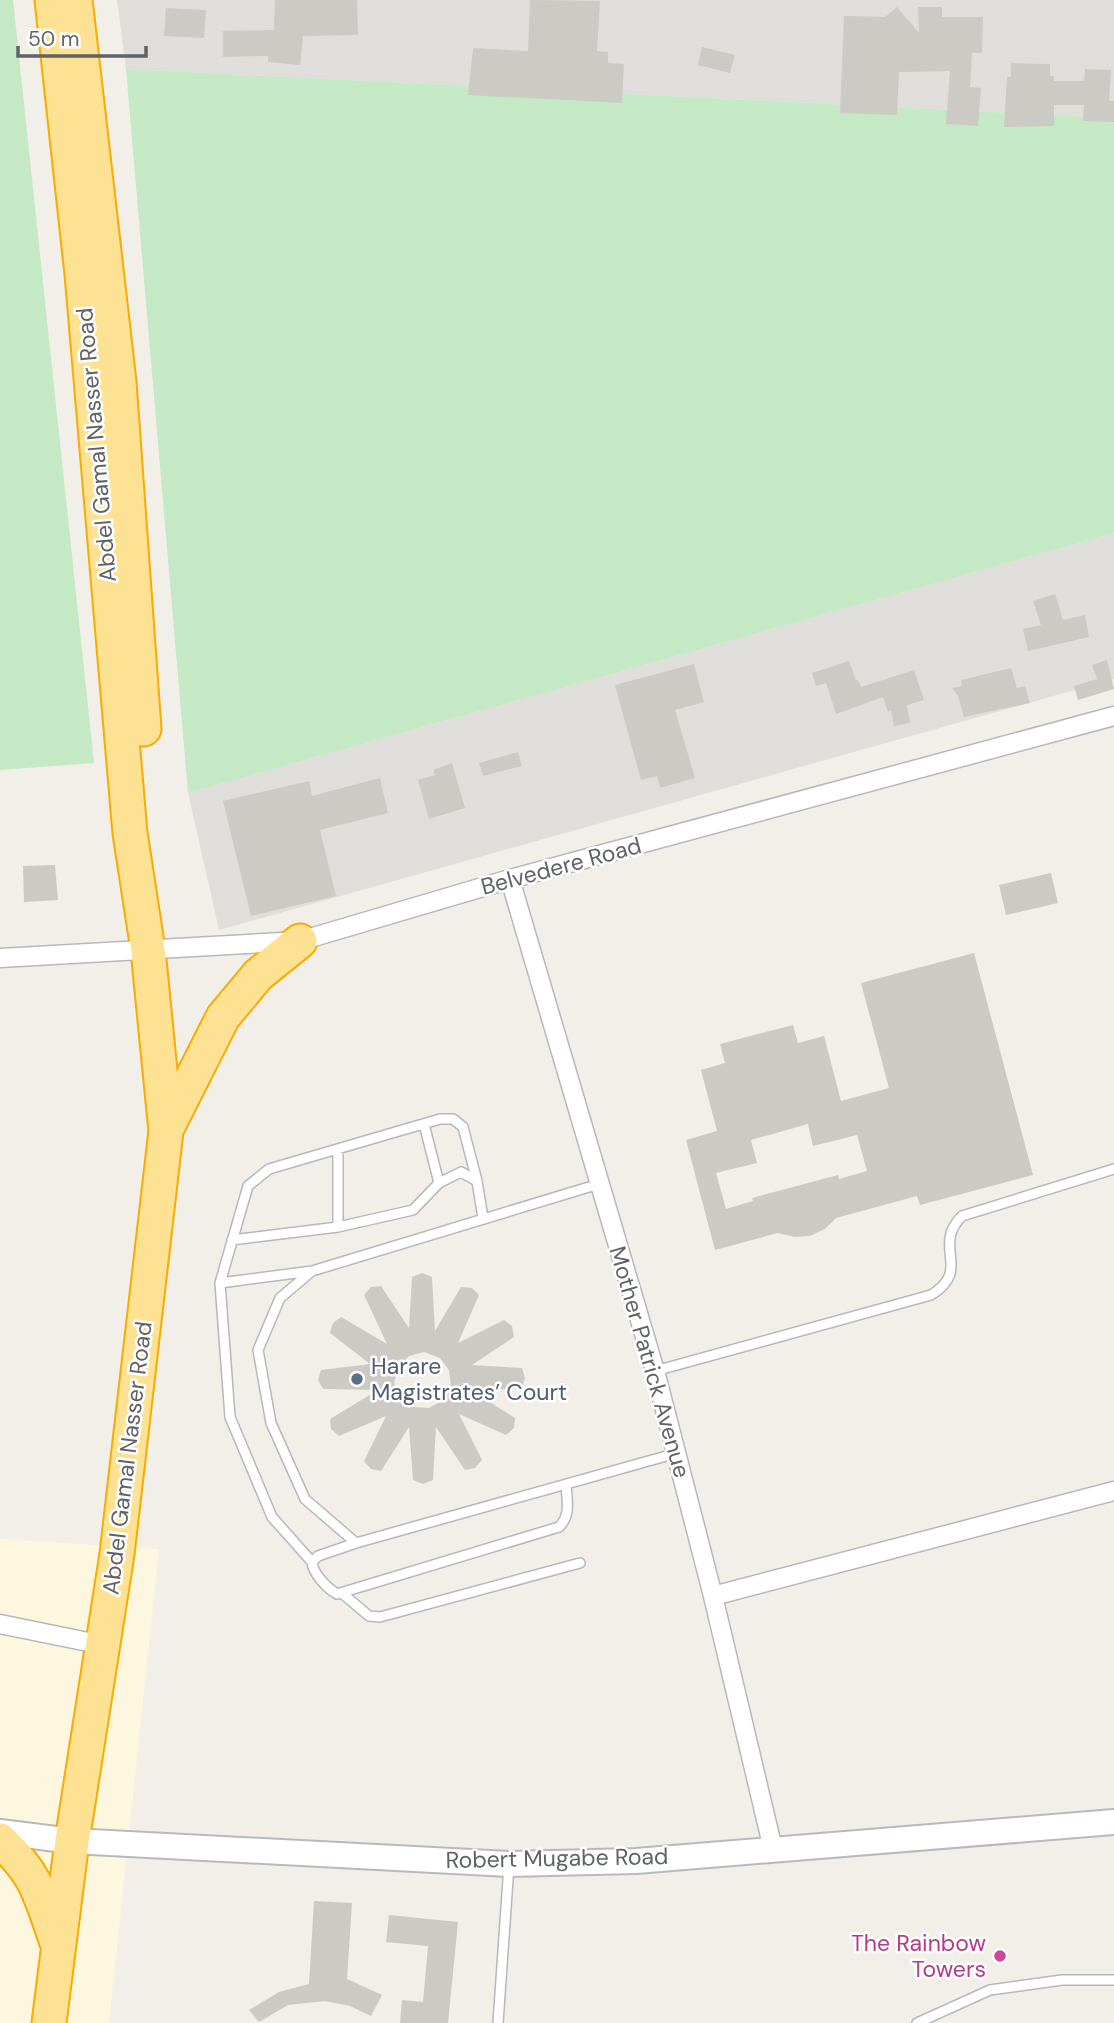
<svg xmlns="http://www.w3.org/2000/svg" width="1114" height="2023" font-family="'DM Sans',sans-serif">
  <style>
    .commercial { fill: #fef7e0 }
    .industrial { fill: #e0deda }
    .green { fill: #c5e8c5 }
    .building { fill: #cccac5; fill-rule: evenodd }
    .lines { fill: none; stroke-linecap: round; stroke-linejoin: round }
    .lane-casing { stroke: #b5b8bc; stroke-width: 12 }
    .street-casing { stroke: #b5b8bc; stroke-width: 21 }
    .secondary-casing { stroke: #b6babf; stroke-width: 28 }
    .highway-casing { stroke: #f9ab00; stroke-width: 37 }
    .lane { stroke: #fff; stroke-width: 9 }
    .street { stroke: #fff; stroke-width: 18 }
    .secondary { stroke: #fff; stroke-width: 24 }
    .highway { stroke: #fde293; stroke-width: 33 }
    .service-dot { fill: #5c6f8a; stroke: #fff; stroke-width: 2.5 }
    .hotel-dot { fill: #d1479c; stroke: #fff; stroke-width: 2.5 }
    .labels { text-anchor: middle; stroke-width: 5; stroke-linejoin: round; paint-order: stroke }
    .street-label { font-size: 23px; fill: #5f6368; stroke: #fff }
    .service-label { font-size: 23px; fill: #4e5e75; stroke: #fff; text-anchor: start }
    .hotel-label { font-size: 23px; fill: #b23c85; stroke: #fff; text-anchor: end }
  </style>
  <rect width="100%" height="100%" fill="#f1efe8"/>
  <path class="commercial" d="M0 1539 159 1549 109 2023H0Z"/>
  <path class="industrial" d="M117 0H1114V118L126 69Z
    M1114 533V679L219 930 188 793Z"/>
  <path class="green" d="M0 0H13L94 763 0 770Z
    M126 69 1114 118V533L188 793Z"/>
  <path class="building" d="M275 0H357L358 35 303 36 300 65 268 62V56L223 57V31L274 30Z
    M530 0 600 1 597 51 608 52V63L624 64 622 103 468 95 473 48 528 51Z
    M897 7 919 33 918 7H942V17H983L982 53H972L970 87 981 88 978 126 946 124 950 71 899 72 897 115 840 113 844 16 885 17Z
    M166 8 206 10 204 38 164 36Z
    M702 47 735 55 730 73 698 65Z
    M1011 63 1050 64V76H1054V81H1084L1085 69 1111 70 1109 101H1114V122L1083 121 1084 105H1054V126L1004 127 1007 77H1011Z
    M1055 594 1063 620 1085 615 1089 637 1028 651 1023 629 1041 625 1033 601Z
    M1107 660 1114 689 1078 700 1074 686 1097 679 1092 665Z
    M849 661 856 680H858L861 687 914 670 924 700 907 705 910 723 894 726 891 710 888 712 883 697 836 714 826 683 816 686 812 673Z
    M694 664 704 702 675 710 695 778 660 788 657 776 641 780 615 685Z
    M1011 668 1017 688 1025 686 1030 703 964 717 958 696 952 688 962 686 961 680Z
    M518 752 522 766 483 776 479 763Z
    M452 763 465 808 429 819 418 780 435 775 433 770Z
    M380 778 388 813 320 830 336 896 251 916 223 801 309 781 312 796Z
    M55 865 58 900 24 902 23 866Z
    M1051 873 1058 903 1006 915 999 885Z
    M974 953 1033 1175 920 1205 917 1196 836 1218 825 1229 810 1236 795 1237 778 1233 715 1250 686 1140 717 1131 701 1070 725 1063 720 1044 793 1025 798 1043 824 1036 841 1101 889 1088 861 983ZM808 1124 813 1146 857 1135 867 1171 839 1179 838 1175 752 1198 753 1201 726 1209 716 1173 757 1163 751 1140Z
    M422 1273 432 1277 435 1331 461 1287 472 1288 479 1295 458 1343 504 1320 512 1326 514 1337 472 1365 522 1368 525 1378 522 1388 472 1391 515 1418 514 1428 506 1435 459 1414 482 1460 475 1468 465 1470 436 1427 433 1480 423 1484 413 1480 409 1427 381 1471 371 1469 364 1461 386 1416 339 1436 331 1429 330 1419 378 1390 323 1389 318 1380 321 1370 370 1364 330 1333 333 1323 341 1317 387 1344 364 1295 371 1287 381 1286 409 1328 412 1277ZM424 1352 440 1358 449 1370 451 1386 443 1400 429 1408 413 1407 400 1398 394 1383 398 1368 409 1356Z
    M314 1901 352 1903 347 1979 382 1995 371 2016 350 2006 325 2001 288 2005 259 2022 249 2010 279 1992 309 1984Z
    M389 1915 458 1922 448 2023H400L402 2000 423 2002 428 1946 386 1942Z"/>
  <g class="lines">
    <defs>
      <path id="lane" d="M424 1124 439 1183
        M599 1184 312 1271 280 1298 258 1350 271 1423 305 1499 356 1543 677 1453
        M338 1227V1150
        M232 1240 338 1227 413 1210 439 1183 461 1172 477 1181 483 1218
        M220 1283 312 1271
        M655 1371 931 1295C973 1269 931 1247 962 1216L1114 1169
        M356 1543 318 1556 312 1562C313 1574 327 1588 337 1594L559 1527C571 1515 567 1501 566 1485
        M312 1562 272 1517 230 1417 220 1283 248 1186 269 1169 440 1119H453L463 1127 477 1181
        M343 1594 369 1616 380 1617 580 1563
        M498 2023 509 1865
        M917 2023 990 1990 1062 1980H1114"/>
      <path id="street" d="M510 879 655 1371 713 1596 773 1849
        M0 958 300 941 510 879 1114 716
        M713 1596 1114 1491
        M0 1624 103 1645"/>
      <path id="secondary" d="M0 1832 72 1841 509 1864 636 1861 1114 1822"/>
      <path id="highway" d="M75 0 119 382 144 729
        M166 1130 223 1017 258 975 300 941
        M0 1840C37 1875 40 1894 56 1940
        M49 2023 72 1841 117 1554 166 1131 148 950 130 833 82 274 52 0"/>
    </defs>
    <use href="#lane" class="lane-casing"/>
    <use href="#street" class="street-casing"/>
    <use href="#secondary" class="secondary-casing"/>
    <use href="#highway" class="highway-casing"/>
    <use href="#lane" class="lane"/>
    <use href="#street" class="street"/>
    <use href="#secondary" class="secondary"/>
    <use href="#highway" class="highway"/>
  </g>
  <circle class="service-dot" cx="357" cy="1379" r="7"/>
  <circle class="hotel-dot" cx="1000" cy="1956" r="7"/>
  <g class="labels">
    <g class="street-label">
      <text transform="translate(96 445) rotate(-95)" y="8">Abdel Gamal Nasser Road</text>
      <text transform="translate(561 866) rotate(-15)" y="8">Belvedere Road</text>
      <text transform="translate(650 1362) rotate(74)" y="8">Mother Patrick Avenue</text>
      <text transform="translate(127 1458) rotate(-83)" y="8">Abdel Gamal Nasser Road</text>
      <text transform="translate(557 1858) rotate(-1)" y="8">Robert Mugabe Road</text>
    </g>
    <g class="service-label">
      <text x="371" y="1374">Harare<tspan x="371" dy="26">Magistrates’ Court</tspan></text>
    </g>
    <g class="hotel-label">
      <text x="986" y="1951">The Rainbow<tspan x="986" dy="26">Towers</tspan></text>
    </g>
  </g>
  <path d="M18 46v10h128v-10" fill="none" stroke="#5f6368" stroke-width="3.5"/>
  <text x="28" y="46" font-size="21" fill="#5f6368" stroke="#ffffff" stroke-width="5" paint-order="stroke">50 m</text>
</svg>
